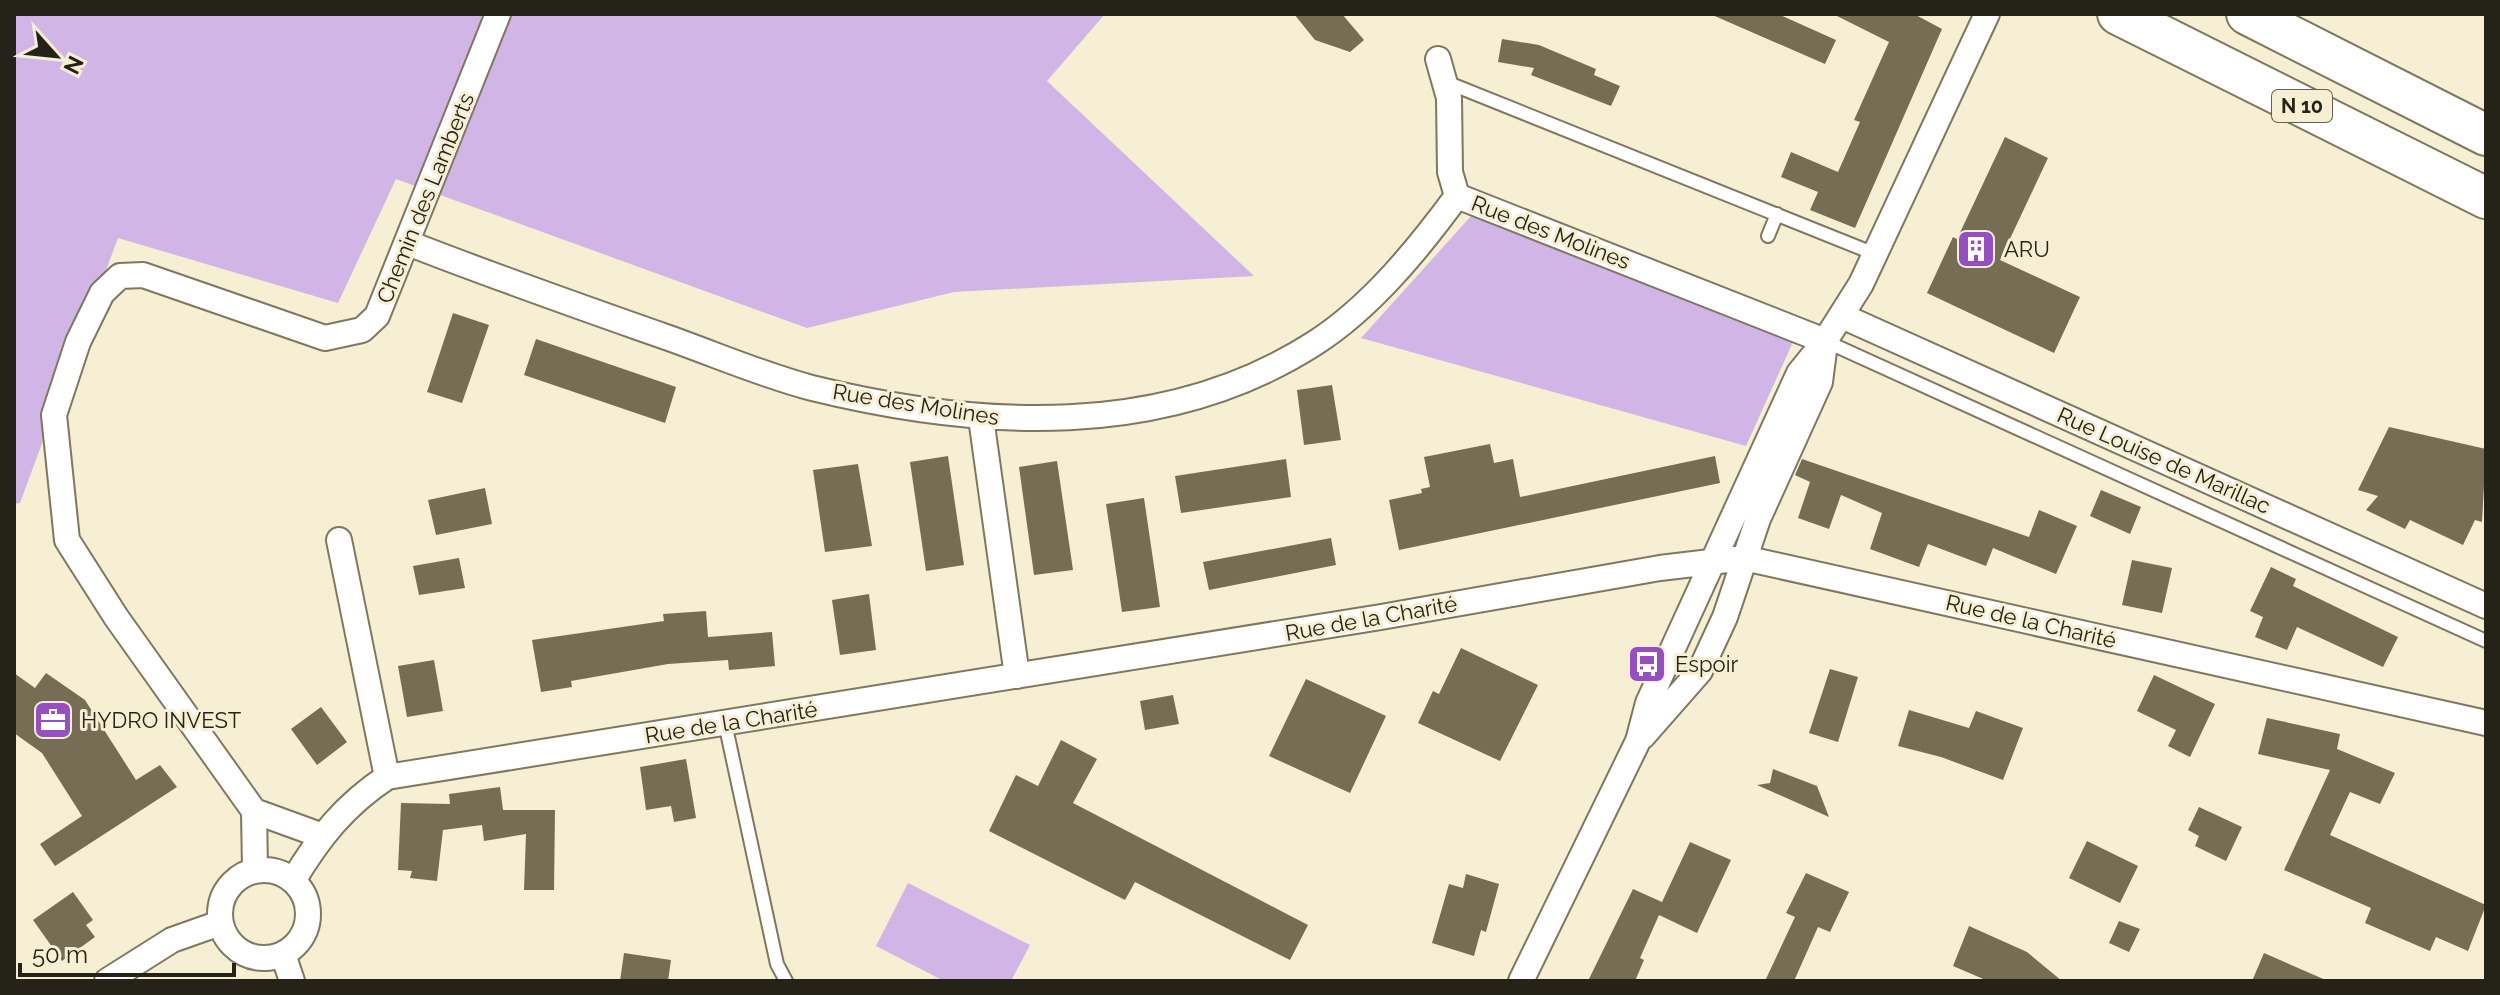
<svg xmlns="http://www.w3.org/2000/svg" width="2500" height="995" font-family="Raleway,sans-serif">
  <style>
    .green { fill: #d2b5e7 }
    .building { fill: #756e55 }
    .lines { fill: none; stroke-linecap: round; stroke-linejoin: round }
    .service-casing { stroke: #7f775e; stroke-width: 16 }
    .minor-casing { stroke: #7f775e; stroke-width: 28 }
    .trunk-casing { stroke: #7f775e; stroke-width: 44 }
    .service { stroke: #fff; stroke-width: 12 }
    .minor { stroke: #fff; stroke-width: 24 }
    .trunk { stroke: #fff; stroke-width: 40 }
    .labels { text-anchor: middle; stroke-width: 6; stroke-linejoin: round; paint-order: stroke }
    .shield { fill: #f7efd3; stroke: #646050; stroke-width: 2 }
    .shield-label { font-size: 20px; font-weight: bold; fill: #252218 }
    .street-label { font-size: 22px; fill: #252218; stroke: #f7efd3 }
    .poi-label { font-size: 22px; fill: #252218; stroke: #f7efd3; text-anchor: start }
  </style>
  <rect width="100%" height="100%" fill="#f7efd3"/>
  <path class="green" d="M14 14H1105L1047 81 1254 276 954 292 807 328 396 179 338 303 118 238 20 503 14 504Z
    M1472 215 1793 342 1746 446 1361 338Z
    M908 883 1030 945 1011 981H944L876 946Z"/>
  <path class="building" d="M1294 14H1342L1364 40 1350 52 1315 40Z
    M1710 14H1778L1836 40 1825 64Z
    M1833 14H1914L1942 29 1855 228 1810 210 1818 192 1781 177 1791 152 1838 172 1860 122 1854 120 1889 42Z
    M1502 39 1539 45 1596 69 1594 75 1620 86 1611 106 1531 75 1534 68 1498 62Z
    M2005 137 2048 158 2000 260 2080 297 2054 353 1927 293 1953 237 1957 239Z
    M453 313 489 325 462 403 427 392Z
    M536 339 676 387 665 423 524 375Z
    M1332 385 1341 440 1304 445 1297 390Z
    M2389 427 2486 449 2482 522 2475 520 2463 545 2410 520 2405 529 2366 510 2378 496 2358 490Z
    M1490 444 1494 463 1513 459 1520 497 1715 456 1720 483 1399 550 1389 500 1422 493 1421 489 1430 487 1424 457Z
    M948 456 964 565 926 571 910 462Z
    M1286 459 1291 497 1181 513 1175 476Z
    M1802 459 2029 537 2039 510 2077 526 2056 574 1993 548 1986 566 1928 544 1919 567 1870 549 1882 513 1841 495 1829 529 1798 518 1810 482 1795 475Z
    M1057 461 1073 570 1034 575 1019 467Z
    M858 464 872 546 825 552 813 470Z
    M485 488 492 524 436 535 428 500Z
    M2101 490 2141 507 2130 534 2090 516Z
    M1144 498 1160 607 1122 612 1106 504Z
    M1331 538 1336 565 1209 590 1203 562Z
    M459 558 465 588 419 595 413 566Z
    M2132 560 2172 568 2162 613 2122 605Z
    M2271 567 2296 579 2293 586 2398 637 2383 667 2297 627 2287 650 2255 637 2263 617 2250 611Z
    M869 594 876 650 840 655 832 600Z
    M706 611 708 637 772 632 775 666 729 670 728 660 668 664 571 681 572 687 541 692 532 640 664 621 663 614Z
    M1461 648 1538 685 1500 761 1418 723 1433 691 1439 694Z
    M434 660 443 711 407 717 398 666Z
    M1830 669 1858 677 1838 742 1809 733Z
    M14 673 35 688 46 673 85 700 136 780 160 765 177 787 55 866 40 844 82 816 42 753 14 733Z
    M2154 675 2215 704 2190 757 2168 746 2176 730 2137 711Z
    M1306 679 1386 716 1350 793 1269 756Z
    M1173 695 1179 724 1145 730 1140 701Z
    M321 707 347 742 317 765 291 729Z
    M1909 710 1969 728 1976 711 2023 728 2003 780 1941 757 1898 746Z
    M2267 718 2340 734 2337 749 2395 773 2380 804 2350 792 2330 835 2486 905 2468 951 2436 937 2430 951 2365 923 2371 908 2284 870 2330 770 2258 754Z
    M1061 740 1097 759 1073 803 1308 925 1290 960 1135 882 1125 900 989 831 1016 775 1038 786Z
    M686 759 696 818 674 822 671 806 646 810 640 767Z
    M1773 769 1817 786 1829 817 1757 785 1770 783Z
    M500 787 503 810H555L554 890H524L526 834 484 841 482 825 443 830 437 881 410 878 412 871 398 870 401 803 450 804 449 794Z
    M2199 807 2242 827 2226 861 2195 846 2199 836 2188 830Z
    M2087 841 2138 866 2120 903 2069 878Z
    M1690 842 1731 860 1697 933 1659 915 1640 958 1644 960 1635 981H1588L1633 889 1662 902Z
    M1806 873 1849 892 1830 932 1818 927 1794 981H1765L1795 917 1786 913Z
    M1466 874 1499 884 1486 932 1481 930 1474 956 1432 943 1449 884 1463 888Z
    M73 892 93 920 86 925 95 937 62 961 33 920Z
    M2119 921 2140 929 2129 952 2109 943Z
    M1969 926 2027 952 2062 981H1988L1953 966Z
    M624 953 671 960 668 981H620Z
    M2264 953 2328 981H2252Z"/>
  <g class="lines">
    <defs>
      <path id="service" d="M1446 82 1875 254
        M1768 236 1777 214
        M1825 341 2486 641
        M725 723 777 964 786 981"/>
      <path id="minor" d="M1438 59 1449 98 1450 172 1457 196
        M1457 196 1825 341
        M408 243C492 276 578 306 663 336 712 353 762 375 812 388 979 429 1164 440 1315 343 1371 307 1418 249 1457 196
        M1842 316 2486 606
        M981 418 1017 676
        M339 540 387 777
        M1643 736 1700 671 1725 617 1758 519 1820 382 1825 343
        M254 811 320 835
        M220 914a44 44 0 1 1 88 0a44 44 0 1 1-88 0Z
        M255 870 254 811 116 617 67 540 54 415 78 342 102 293 120 276 143 275 325 338 362 330 377 316 498 14
        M293 881C319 837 345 805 387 777L1381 617 1660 568 1744 558 2486 723
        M283 954 292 981
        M107 981 172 940 220 923
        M1521 981 1638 741 1648 703 1799 373 1825 341 1861 284 1987 14"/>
      <path id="trunk" d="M2118 14 2486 198
        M2247 14 2486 135"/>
    </defs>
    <use href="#service" class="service-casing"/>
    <use href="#minor" class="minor-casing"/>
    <use href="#trunk" class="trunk-casing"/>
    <use href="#service" class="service"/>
    <use href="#minor" class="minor"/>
    <use href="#trunk" class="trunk"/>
  </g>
  <defs>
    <symbol id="building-square" viewBox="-11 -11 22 22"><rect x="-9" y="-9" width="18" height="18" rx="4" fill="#964ec2" stroke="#f7efd3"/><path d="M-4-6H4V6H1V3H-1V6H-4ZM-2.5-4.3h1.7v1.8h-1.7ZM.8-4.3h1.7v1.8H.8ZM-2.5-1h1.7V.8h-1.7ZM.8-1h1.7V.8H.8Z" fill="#fff"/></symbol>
    <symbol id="bus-square" viewBox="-11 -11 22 22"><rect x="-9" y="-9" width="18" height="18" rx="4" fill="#964ec2" stroke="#f7efd3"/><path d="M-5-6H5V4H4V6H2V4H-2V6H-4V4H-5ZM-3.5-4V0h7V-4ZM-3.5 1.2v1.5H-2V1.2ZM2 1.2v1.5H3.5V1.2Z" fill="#fff"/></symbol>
    <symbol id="office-square" viewBox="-11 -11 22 22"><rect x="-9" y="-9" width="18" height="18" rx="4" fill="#964ec2" stroke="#f7efd3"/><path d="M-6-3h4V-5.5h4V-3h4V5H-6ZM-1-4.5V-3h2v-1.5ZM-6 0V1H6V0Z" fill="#fff"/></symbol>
  </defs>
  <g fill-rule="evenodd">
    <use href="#building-square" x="1954" y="227" width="44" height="44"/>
    <use href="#bus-square" x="1625" y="642" width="44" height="44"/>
    <use href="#office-square" x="31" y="698" width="44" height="44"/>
  </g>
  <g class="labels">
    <rect class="shield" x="2272" y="90" width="60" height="32" rx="6"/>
    <g class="shield-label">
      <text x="2302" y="113">N 10</text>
    </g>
    <g class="street-label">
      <text transform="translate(425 198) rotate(-68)" y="8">Chemin des Lamberts</text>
      <text transform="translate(1551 232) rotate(21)" y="8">Rue des Molines</text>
      <text transform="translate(916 404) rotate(9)" y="8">Rue des Molines</text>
      <text transform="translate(2164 460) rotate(24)" y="8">Rue Louise de Marillac</text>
      <text transform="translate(1371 618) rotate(-10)" y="8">Rue de la Charité</text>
      <text transform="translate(2031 621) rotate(13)" y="8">Rue de la Charité</text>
      <text transform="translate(731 722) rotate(-9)" y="8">Rue de la Charité</text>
    </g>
    <g class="poi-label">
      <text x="2004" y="257">ARU</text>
      <text x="1675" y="672">Espoir</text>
      <text x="81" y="728">HYDRO INVEST</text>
    </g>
  </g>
  <rect width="2500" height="995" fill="none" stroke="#252218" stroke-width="32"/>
  <g transform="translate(56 56) rotate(117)" stroke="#f7efd3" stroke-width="6" paint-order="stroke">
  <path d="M0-6L14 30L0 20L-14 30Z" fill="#252218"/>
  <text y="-12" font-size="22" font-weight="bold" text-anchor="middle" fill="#252218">N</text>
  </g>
  <path d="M20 963v12h214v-12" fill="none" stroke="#252218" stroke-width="4"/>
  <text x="32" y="963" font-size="24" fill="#252218" stroke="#f7efd3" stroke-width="6" paint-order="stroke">50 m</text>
</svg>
